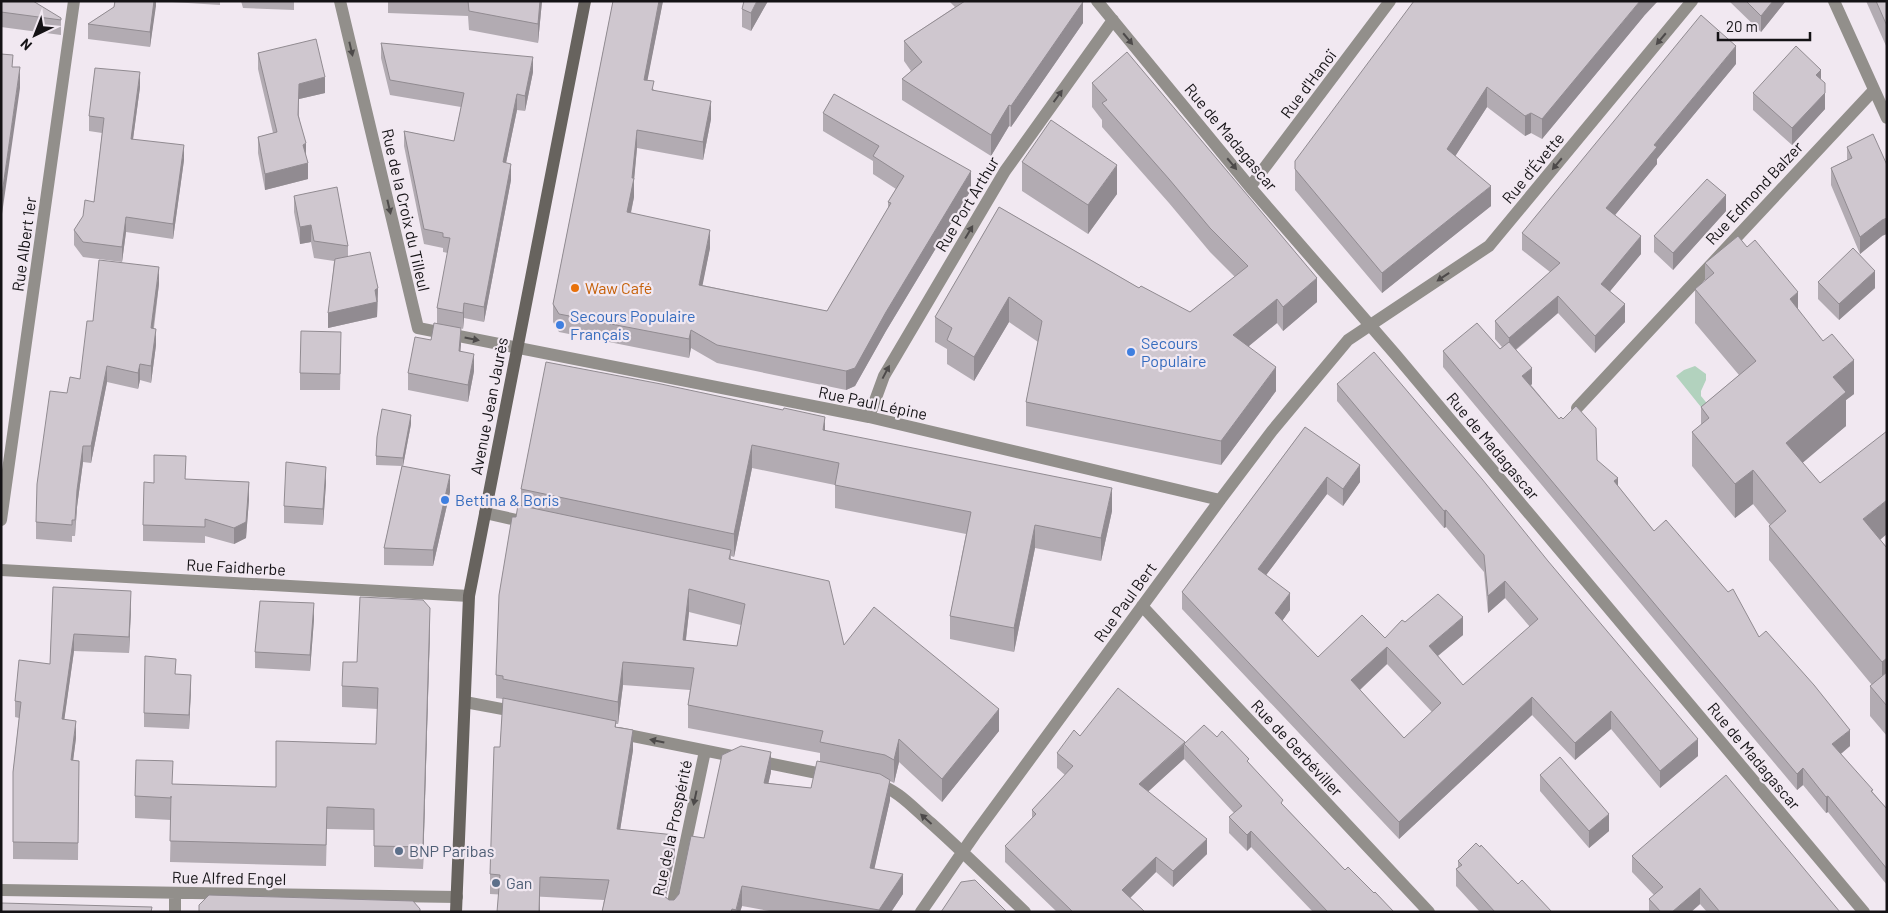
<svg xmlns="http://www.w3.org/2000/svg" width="1888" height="913" font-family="Barlow,sans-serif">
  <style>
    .green { fill: #b2d2be }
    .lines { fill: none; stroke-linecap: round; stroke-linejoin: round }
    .minor { stroke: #928f8b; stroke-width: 12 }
    .secondary { stroke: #67635e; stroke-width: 12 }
    .wall { fill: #b2abb2; fill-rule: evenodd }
    .shaded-wall { fill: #918b91 }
    .building { fill: #cfc7cf; stroke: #918b91; fill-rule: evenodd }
    .oneway { fill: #4d4a4a }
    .food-dot { fill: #e8710a; stroke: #f1e8f1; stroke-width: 2 }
    .shop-dot { fill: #3f7fe0; stroke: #f1e8f1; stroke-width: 2 }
    .service-dot { fill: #5c6f8a; stroke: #f1e8f1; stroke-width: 2 }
    .labels { text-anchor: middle; stroke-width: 4.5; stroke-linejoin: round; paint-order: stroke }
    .street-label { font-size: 16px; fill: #141215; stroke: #f1e8f1 }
    .food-label { font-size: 16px; fill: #c56008; stroke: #f1e8f1; text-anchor: start }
    .shop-label { font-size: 16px; fill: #366cbe; stroke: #f1e8f1; text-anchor: start }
    .service-label { font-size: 16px; fill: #4e5e75; stroke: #f1e8f1; text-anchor: start }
  </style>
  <rect width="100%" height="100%" fill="#f1e8f1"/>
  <path class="green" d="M1695 366 1706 374V380L1701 391V396L1714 412 1717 427 1676 376 1684 370Z"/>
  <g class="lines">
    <path class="minor" d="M340 1 418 328 869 417 1220 500
      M1097 1 1250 187 1395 354 1864 912
      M1834 1 1887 118
      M1250 187 1390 1
      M1577 408 1874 90
      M869 417 884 376 1005 171 1113 20
      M485 513 526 522
      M1 520 74 1
      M1 570 469 596
      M1142 606 1429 912
      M465 702 518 712
      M618 733 832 776
      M876 784C898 789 915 810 932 824 964 853 994 882 1025 912
      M1 890 457 897
      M175 912V893
      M671 912 705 751
      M921 912 975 834 1220 500 1272 431 1348 340 1489 246 1692 1"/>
    <path class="secondary" d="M456 912 469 596 585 1"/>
  </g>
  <path class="wall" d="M1 1 61 18V35L1 27Z
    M115 1H220V5L156 1 150 47 88 39V24L114 7Z
    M241 1H294V10L243 8Z
    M388 1H542L538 43 469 30 468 16 388 13Z
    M613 1H663L647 80 654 90 711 119 703 160 637 148 634 178V197L631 213 710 248 702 285 827 311 888 208V202L896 189 873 174V161L823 131V113L971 190 886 331 855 386 846 390 717 363 691 348 689 358 559 332 553 322V304Z
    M768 1 751 31 742 27V9Z
    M949 1H1082L1083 23 1011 127 1009 126 991 156 902 100V79L911 71 904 61V41L955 7Z
    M1729 1H1785V2L1761 32Z
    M1866 1H1887V48Z
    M1644 16 1542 139 1531 133 1525 136 1487 107 1455 156 1491 206 1382 293 1295 190V161Z
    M381 43 533 72 525 111 517 110 506 163 511 180 484 322 464 318 463 329 461 328 460 352 474 371 468 402 408 390V373L431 340 437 323V308L448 253 443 252V248L424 244 404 146V131L454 141 461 107 390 95 381 58Z
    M258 53 325 93 299 99V116L306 158 308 179 265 190 258 153V137L273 133 258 69Z
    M1736 64 1657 159V164L1615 215 1641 254 1610 291 1625 322 1595 353 1558 313 1516 350 1532 384 1531 385 1559 419 1597 460 1654 531 1759 637 1850 746 1841 754 1887 809V885L1828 812 1826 813 1803 785 1797 790 1443 367V351L1500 349 1502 347 1495 339V321L1550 272 1522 250V233Z
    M1821 80 1825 109 1792 145 1753 110V93Z
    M1092 83 1317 302 1283 331 1277 323 1249 346 1276 391 1221 465 1026 426V402L1038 342 1009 322 974 381 947 364V349L935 342V317L999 207 1139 288 1190 312 1235 277 1210 252 1169 203 1102 127V120L1092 107Z
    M140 87 133 139 184 160 173 239 126 232 122 262 83 257 74 245V230L94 202 102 133 89 131V116Z
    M1873 134 1882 236 1860 254 1831 185V168L1847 160V147Z
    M1022 162 1117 194 1088 234 1022 191Z
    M294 196 348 246V257L378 288 377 317 328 328 334 261 314 258 311 242 300 244 294 212Z
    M1726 211 1673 270 1654 252V236Z
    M1747 247 1798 309 1854 394 1846 400V426L1802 462 1820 483 1880 540 1887 548V736L1870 716V686L1872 685 1769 560V526L1770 525 1753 504 1735 518 1692 466V432L1701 425V407L1739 375 1695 323V289L1705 281V263Z
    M1818 282 1875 288 1839 320 1818 299Z
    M159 284 154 328 156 345 151 383 140 380 138 389 107 382 91 463 83 462 77 507 75 536H72V542L36 539V522L67 393 80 379 93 321Z
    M341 349 340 390H300V373Z
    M1337 384 1698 756 1660 788 1611 729 1575 760 1532 715 1399 839 1182 609V592L1305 427 1360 482 1343 506 1327 494 1266 575 1290 610 1282 621 1318 657 1385 638 1405 622 1463 635 1438 656 1463 685 1530 627 1505 598 1488 613 1484 572 1446 527 1444 528 1337 401ZM1387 664 1432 712 1404 738 1360 690Z
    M411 424 403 466 450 492 433 566 384 565V548L402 466 376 465V456Z
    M825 431 1112 511 1101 561 1035 548 1014 652 950 639V616L966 534 835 508V485L752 468 734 557 731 556V560L844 645 999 731 942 802 899 762 894 783 890 781V800L874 869 903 894 891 912H775L742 906 740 912H602L604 900 490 894V874L500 747 503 699 496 698V675L516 517 521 506V489ZM689 612 741 625 737 646 686 640ZM623 685 690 690 688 705V728L820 753V762L811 788 768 783 771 772 704 838 679 894 674 900H669L666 897 675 855 620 830 633 750 616 727V724H618Z
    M185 479 249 499 246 538 234 544 205 536V543L143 541V525L154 483Z
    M326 483 323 525 284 523V506Z
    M53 587 131 608 129 653 74 651 64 720 76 738 73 760 79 761 78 860 13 859V772L19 718 15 717V701L50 664Z
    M314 619 310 671 255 668V652Z
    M430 629 423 869 374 867V830L327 829 326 866 170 862 171 820 135 818V796L173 784 276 787 376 744 378 709 342 707V686L357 662Z
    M191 689 189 729 144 727V713Z
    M1080 736 1185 742 1217 737 1249 763 1283 805 1345 870 1374 893 1394 912H1313L1251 847 1247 851 1229 833V817L1234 813 1184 759 1148 791 1207 854 1173 887 1156 872 1130 898 1145 912H1057L1005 862V846L1032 819V810L1065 775 1057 768V753Z
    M1540 775 1609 831 1589 848 1540 791Z
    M1632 856 1840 912H1707L1700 904 1691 912H1649V899L1654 895 1632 872Z
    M1458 861 1518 884 1552 912H1480L1456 886V869L1458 867Z"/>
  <path class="shaded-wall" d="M154 1H156V6L150 47V32Z
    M540 1H542L538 43V24Z
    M659 1H663L644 98V80Z
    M757 1H768L751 31V13Z
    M1640 1H1658L1644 16 1542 139V119Z
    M1773 1H1785V2L1761 32V16Z
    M1083 2V23L1011 127V106Z
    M1736 46V64L1657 159V164L1606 226V208L1654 145Z
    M533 57V72L525 111V96Z
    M20 67V88L1 221V201Z
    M1821 70V87L1816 75Z
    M140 72V87L131 154V139Z
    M325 77V93L299 99V84Z
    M1487 87V107L1447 169V149Z
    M1825 93V109L1792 145V128Z
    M517 94V110L503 177V162Z
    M711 101V119L703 160V142Z
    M1009 105V126L991 156V135Z
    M1531 113V133L1525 136V116Z
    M637 130V148L634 181V178V197L627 230V212L632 178Z
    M306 143V158L303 145Z
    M184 145V160L173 239V224Z
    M308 163V179L265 190V174Z
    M511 164V180L484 322V307Z
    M1117 165V194L1088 234V205Z
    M971 171V190L886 331 855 386 846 390V371L886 312Z
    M1491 186V206L1382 293V273Z
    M1726 195V211L1673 270V253Z
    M126 217V232L122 262V247Z
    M1887 218V234L1882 236 1860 254V237L1882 220Z
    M311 225V242L300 244V227Z
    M710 230V248L699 303V285Z
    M1641 236V254L1601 302V284Z
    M159 267V284L151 344V328Z
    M1875 271V288L1839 320V304Z
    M1317 278V302L1283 331V307Z
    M378 288 377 317 328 328V313Z
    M1798 292V326L1790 299Z
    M1558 296V313L1509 355V338Z
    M1009 297V322L974 381V357Z
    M1277 299V323L1233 359V335Z
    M464 303V318L463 329V313Z
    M1625 304V322L1595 353V336Z
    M461 328V345L459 368V351Z
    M156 329V345L151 383V366Z
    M691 330V348L689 358V339Z
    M474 354V371L468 402V385Z
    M1854 360V394L1846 400V426L1786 477V443L1833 377Z
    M140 364V380L138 389V373Z
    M107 366V382L91 463V446Z
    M1276 367V391L1221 465V441Z
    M1532 368V384L1522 392V376Z
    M411 415V424L403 466V458Z
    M825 417V440L823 430Z
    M752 445V468L734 557V534Z
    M83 446V462L77 507 75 536 77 490Z
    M1360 465V482L1343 506V489Z
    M326 467V483L323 525V509Z
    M1753 470V504L1735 518V484Z
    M450 475V492L433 566V550Z
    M1327 477V494L1258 586V569Z
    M1618 478V494L1614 481Z
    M249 482V499L246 538 234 544V528Z
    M1112 488V511L1101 561V538Z
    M1887 500V534L1863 554V519Z
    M1446 510V527L1444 528V511Z
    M1035 525V548L1014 652V628Z
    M1505 581V598L1488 613V596Z
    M689 589V612L683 663V640Z
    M131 591V608L129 653V637Z
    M1290 593V610L1275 631V613Z
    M314 603V619L310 671V655Z
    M430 608V629L423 869V847Z
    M1463 617V635L1429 663V646Z
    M74 634V651L62 736V719Z
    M1387 647V664L1351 698V680Z
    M1887 658V692L1882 696V662Z
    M623 662V685L618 724V702Z
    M191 675V689L189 729V715Z
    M1532 697V715L1399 839V822Z
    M999 709V731L942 802V779Z
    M1611 711V729L1575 760V743Z
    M76 721V738L71 777V760Z
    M633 730V750L617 849V829Z
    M1850 730V746L1832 761V744Z
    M899 739V762L894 783V760Z
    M1698 739V756L1660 788V771Z
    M1184 744V759L1139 800V784Z
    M771 752V772L764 803V783Z
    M1803 768V785L1797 790V774Z
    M890 780V800L870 888V868Z
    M1828 796V812L1826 813V797Z
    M1609 814V831L1589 848V831Z
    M1251 831V847L1247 851V835Z
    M675 835V855L663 910V890Z
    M1207 839V854L1173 887V871Z
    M1156 857V872L1122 906V890Z
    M903 874V894L891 912H879V910Z
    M540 877V912H539Z
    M742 886V906L740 912H736Z
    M1700 888V904L1691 912H1672Z"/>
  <path class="building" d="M1 1H33L61 18V20L1 12Z
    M115 1H154L150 32 88 24 114 7Z
    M468 1H540L538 24 469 11Z
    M613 1H659L644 80 654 81 652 90 711 101 703 142 637 130 632 178H634L627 212 710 230 699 285 827 311 891 203 888 202 904 176 873 156 879 146 823 113 834 94 971 171 886 312 855 368 846 371 717 345 691 330 689 339 559 314 553 304Z
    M744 1H757L751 13 742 9Z
    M965 1H1082L1083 2 1011 106 1009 105 991 135 902 79 922 62 904 41Z
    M1414 1H1640L1542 119 1531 113 1525 116 1487 87 1447 149 1491 186 1382 273 1295 169V161Z
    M1746 1H1773L1761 16Z
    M1876 1H1887V26Z
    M1701 15 1736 46 1654 145 1657 147 1606 208 1641 236 1601 284 1625 304 1595 336 1558 296 1509 338 1495 321 1560 263 1522 233Z
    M316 39 325 77 299 84 298 115 306 143 303 145 308 163 265 174 258 137 277 132 258 53Z
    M381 43 533 57 525 96 517 94 503 162 511 164 484 307 464 303 463 313 437 308 450 238 443 237V233L424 229 404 131 454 141 464 93 390 80Z
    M1796 46 1821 70 1816 75 1825 83V93L1792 128 1753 93Z
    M1127 52 1317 278 1283 307 1277 299 1233 335 1276 367 1221 441 1026 402 1042 321 1009 297 974 357 947 340 952 328 935 317 999 207 1139 288 1141 286 1190 312 1248 266 1210 228 1169 179 1102 103 1107 100 1092 83Z
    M1 54 13 55 12 67H20L1 201Z
    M95 68 140 72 131 139 184 145 173 224 126 217 122 247 83 242 74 230 83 216 85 200 94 202 104 118 89 116Z
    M1051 120 1117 165 1088 205 1022 162Z
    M1873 134 1887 165V218L1882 220 1860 237 1831 168 1852 158 1847 147Z
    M1707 179 1726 195 1673 253 1654 236Z
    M337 187 348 246 314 241 311 225 300 227 294 196Z
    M1738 236 1747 247 1755 240 1798 292 1790 299 1823 341 1832 334 1854 360 1833 377 1846 392 1786 443 1820 483 1887 431V500L1863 519 1887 548V658L1882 662 1769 526 1786 511 1753 470 1735 484 1692 432 1709 418 1701 407 1756 361 1695 289 1714 273 1705 263Z
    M1853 248 1875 271 1839 304 1818 282Z
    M370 252 378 288 375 290 377 302 328 313 335 259Z
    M99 260 159 267 151 328 156 329 151 366 140 364 138 373 107 366 91 446H83L77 490 75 520H72V525L36 522 37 484 50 391 67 393 70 377 80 379 87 321H93Z
    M434 323 461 328 459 351 474 354 468 385 408 373 415 337 431 340Z
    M1477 323 1500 349 1509 342 1532 368 1522 376 1559 419 1561 417 1563 419 1576 406 1596 428 1597 460 1618 478 1614 481 1654 531 1666 520 1728 592 1733 589 1759 637 1766 631 1814 685 1850 730 1832 744 1873 790 1871 791 1887 809V869L1828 796 1826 797 1803 768 1797 774 1443 351Z
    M301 331 341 332 340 374 300 373Z
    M1374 352 1482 479 1548 561 1698 739 1660 771 1611 711 1575 743 1532 697 1399 822 1182 592 1305 427 1360 465 1343 489 1327 477 1258 569 1290 593 1275 613 1318 657 1362 615 1385 638 1402 620 1405 622 1438 594 1463 617 1429 646 1463 685 1538 619 1505 581 1488 596 1484 555 1446 510 1444 511 1337 384ZM1387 647 1441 703 1404 738 1351 680Z
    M546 362 661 384 783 410 784 408 825 417 823 430 1112 488 1101 538 1035 525 1014 628 950 616 971 512 835 485 839 463 752 445 734 534 521 489Z
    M382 409 411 415 403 458 376 456 377 437Z
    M154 455 186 456 185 479 249 482 246 522 234 528 205 519V527L143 525 144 482 154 483Z
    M286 462 326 467 323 509 284 506Z
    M402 466 450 475 433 550 384 548Z
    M518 505 731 550 729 559 829 581 844 645 874 607 999 709 942 779 899 739 894 760 885 755 820 742 823 731 688 705 694 668 623 662 618 702 503 679V676L496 675 499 595 512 517H516ZM689 589 745 604 737 646 683 640Z
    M53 587 131 591 129 637 74 634 62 719 76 721 71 760 79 761 78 843 13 842V772L21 702 15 701 19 660 50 664Z
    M360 597 423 600 430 608 423 847 374 846V809L327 807 326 845 170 841 171 796V798L135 796 136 760 173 761 172 784 276 787V741L376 744 378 688 342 686 343 662H357Z
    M260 601 314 603 310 655 255 652Z
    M145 656 176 659 175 674 191 675 189 715 144 713Z
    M1887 672V706L1870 686Z
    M1118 688 1185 742 1139 784 1207 839 1173 871 1156 857 1122 890 1145 912H1073L1005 846 1036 814 1032 810 1073 766 1057 753 1074 730 1080 736Z
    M503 698 616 721 615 727 633 730 617 829 675 835 663 890V895L669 900H674L679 894 691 836 704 838 722 755 741 746 771 752 764 783 811 788 817 761 880 774 890 780 870 868 903 874 879 910 742 886 736 910 732 909 731 912H602L609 880 540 877 539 912H497L500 875 490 874 494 747H500Z
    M1204 725 1217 737 1222 731 1249 759 1247 761 1283 800 1281 803 1345 870 1348 867 1374 893 1375 892 1394 912H1328L1251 831 1247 835 1229 817 1242 806 1184 744Z
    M1560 757 1609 814 1589 831 1540 775Z
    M1726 775 1840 912H1720L1700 888 1672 912H1661L1649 899 1663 887 1632 856Z
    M1476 843 1480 847 1481 845 1518 884 1522 880 1552 912H1495L1456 869 1462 865 1458 861Z
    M975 880 1007 912H941L961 882Z
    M209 895 413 901 420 909V912H199V905Z
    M1 903 152 907 151 912H1Z"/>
  <defs><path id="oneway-solid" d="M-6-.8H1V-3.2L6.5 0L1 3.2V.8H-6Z" transform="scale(1.25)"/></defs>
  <g class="oneway">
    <use href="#oneway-solid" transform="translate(1128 39) rotate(50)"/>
    <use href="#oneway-solid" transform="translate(1661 39) rotate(130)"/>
    <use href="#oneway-solid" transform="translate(351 49) rotate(77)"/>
    <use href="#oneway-solid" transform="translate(1058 96) rotate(-54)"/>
    <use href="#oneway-solid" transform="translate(1232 164) rotate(50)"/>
    <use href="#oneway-solid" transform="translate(1557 164) rotate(130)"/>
    <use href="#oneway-solid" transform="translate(389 207) rotate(77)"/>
    <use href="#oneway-solid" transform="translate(969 232) rotate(-59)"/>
    <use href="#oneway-solid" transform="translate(1443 277) rotate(146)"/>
    <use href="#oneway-solid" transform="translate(472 339) rotate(11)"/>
    <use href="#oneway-solid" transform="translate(886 372) rotate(-62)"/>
    <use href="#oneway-solid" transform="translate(657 741) rotate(-168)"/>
    <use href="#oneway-solid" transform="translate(695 798) rotate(102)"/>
    <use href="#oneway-solid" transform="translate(926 819) rotate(-138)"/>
  </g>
  <circle class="food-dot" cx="575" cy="288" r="5"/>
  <g class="shop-dot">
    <circle cx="560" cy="325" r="5"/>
    <circle cx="1131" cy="352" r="5"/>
    <circle cx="445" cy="500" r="5"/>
  </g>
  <g class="service-dot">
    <circle cx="399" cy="851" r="5"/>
    <circle cx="496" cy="883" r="5"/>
  </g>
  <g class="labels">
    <g class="street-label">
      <text transform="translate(1308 84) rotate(-53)" y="6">Rue d'Hanoï</text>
      <text transform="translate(1231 137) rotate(50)" y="6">Rue de Madagascar</text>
      <text transform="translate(1533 168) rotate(-50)" y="6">Rue d'Évette</text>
      <text transform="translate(1754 193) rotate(-47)" y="6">Rue Edmond Balzer</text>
      <text transform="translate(967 204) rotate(-59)" y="6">Rue Port Arthur</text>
      <text transform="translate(406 210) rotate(77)" y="6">Rue de la Croix du Tilleul</text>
      <text transform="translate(24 244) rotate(-82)" y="6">Rue Albert 1er</text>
      <text transform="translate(873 403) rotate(12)" y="6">Rue Paul Lépine</text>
      <text transform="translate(489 406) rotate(-79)" y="6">Avenue Jean Jaurès</text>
      <text transform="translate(1493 446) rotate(50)" y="6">Rue de Madagascar</text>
      <text transform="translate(236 567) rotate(3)" y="6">Rue Faidherbe</text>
      <text transform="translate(1125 602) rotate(-54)" y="6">Rue Paul Bert</text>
      <text transform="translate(1297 748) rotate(47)" y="6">Rue de Gerbéviller</text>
      <text transform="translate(1754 756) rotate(50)" y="6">Rue de Madagascar</text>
      <text transform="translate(672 828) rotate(-78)" y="6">Rue de la Prospérité</text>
      <text transform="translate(229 878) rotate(1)" y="6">Rue Alfred Engel</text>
    </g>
    <g class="food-label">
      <text x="585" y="294">Waw Café</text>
    </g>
    <g class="shop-label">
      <text x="570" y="322">Secours Populaire<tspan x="570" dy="18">Français</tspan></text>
      <text x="1141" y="349">Secours<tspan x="1141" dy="18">Populaire</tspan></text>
      <text x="455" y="506">Bettina &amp; Boris</text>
    </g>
    <g class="service-label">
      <text x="409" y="857">BNP Paribas</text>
      <text x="506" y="889">Gan</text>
    </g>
  </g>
  <rect width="1888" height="913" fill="none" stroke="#141215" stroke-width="5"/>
  <g transform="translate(35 35) rotate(223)" stroke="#f1e8f1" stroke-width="4" paint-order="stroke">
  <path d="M0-4L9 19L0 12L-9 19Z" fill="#141215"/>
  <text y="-8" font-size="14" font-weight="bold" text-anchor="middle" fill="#141215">N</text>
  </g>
  <path d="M1718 32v8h92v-8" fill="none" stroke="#141215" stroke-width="2.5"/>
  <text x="1726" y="32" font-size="15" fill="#141215" stroke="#f1e8f1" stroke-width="4" paint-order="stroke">20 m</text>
</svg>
